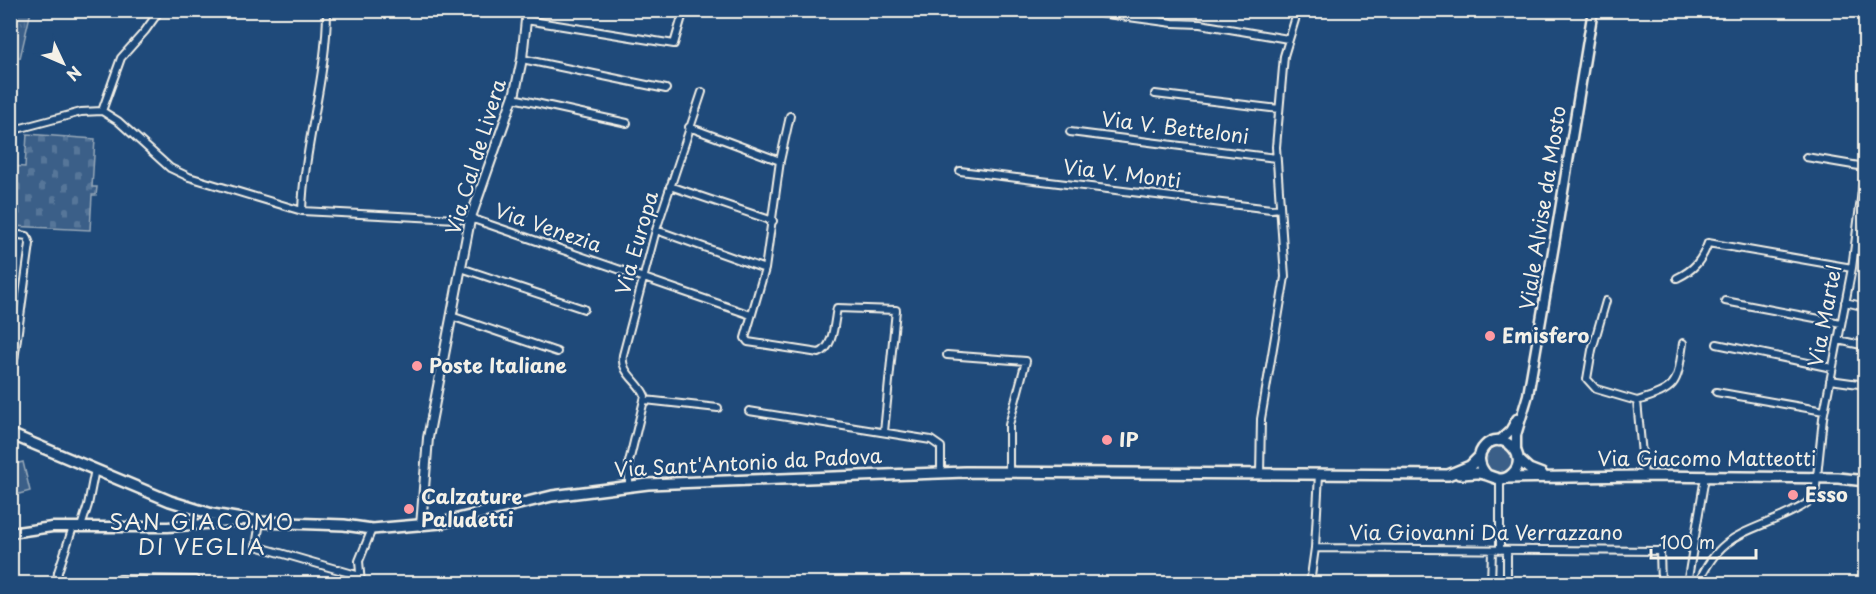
<svg xmlns="http://www.w3.org/2000/svg" width="1876" height="594" font-family="'Playpen Sans',sans-serif">
  <style>
    .grass { fill: url(#grass-tufts); stroke: #97a8b8; stroke-width: 1.5 }
    .cemetery { fill: url(#cemetery-stones); stroke: #97a8b8; stroke-width: 1.5 }
    .pitch { fill: #3a5f88; stroke: #97a8b8; stroke-width: 1.5 }
    .lines { fill: none; stroke-linecap: round; stroke-linejoin: round }
    .minor-casing { stroke: #f4f1e8; stroke-width: 10 }
    .tertiary-casing { stroke: #f4f1e8; stroke-width: 12 }
    .secondary-casing { stroke: #f4f1e8; stroke-width: 13 }
    .primary-casing { stroke: #f4f1e8; stroke-width: 14 }
    .minor { stroke: #1f4a7a; stroke-width: 6 }
    .tertiary { stroke: #1f4a7a; stroke-width: 8 }
    .secondary { stroke: #1f4a7a; stroke-width: 8 }
    .primary { stroke: #1f4a7a; stroke-width: 9 }
    .poi-dot { fill: #ff9aa2; stroke: #1f4a7a; stroke-width: 2 }
    .labels { text-anchor: middle; stroke-width: 4.5; stroke-linejoin: round; paint-order: stroke }
    .street-label { font-size: 20px; fill: #f4f1e8; stroke: #1f4a7a }
    .poi-label { font-size: 20px; font-weight: bold; fill: #f4f1e8; stroke: #1f4a7a; text-anchor: start }
    .quarter-label { font-size: 22px; letter-spacing: 1.5px; fill: #f4f1e8; stroke: #1f4a7a }
  </style>
  <defs>
    <pattern id="grass-tufts" width="24" height="20" patternUnits="userSpaceOnUse" patternTransform="scale(1.5)"><rect width="24" height="20" fill="#3a5f88"/><path d="M3 7l-1-3M5 7V3M7 7l1-3M15 17l-1-3M17 17v-4M19 17l1-3" fill="none" stroke="#577699"/></pattern>
    <pattern id="cemetery-stones" width="16" height="16" patternUnits="userSpaceOnUse" patternTransform="scale(1.5)"><rect width="16" height="16" fill="#3a5f88"/><path d="M2 7V4a2 2 0 0 1 4 0v3zM10 15v-3a2 2 0 0 1 4 0v3z" fill="#577699"/></pattern>
  </defs>
  <rect width="100%" height="100%" fill="#1f4a7a"/>
  <filter id="ink" filterUnits="userSpaceOnUse"><feTurbulence type="fractalNoise" baseFrequency=".0167" numOctaves="2"/><feDisplacementMap in="SourceGraphic" scale="12" xChannelSelector="R" yChannelSelector="G"/><feConvolveMatrix kernelMatrix="1 2 1 2 8 2 1 2 1" color-interpolation-filters="sRGB"/></filter>
  <g filter="url(#ink)">
    <path class="grass" d="M10 11H31L20 58 11 55Z
      M1484 460a15 15 0 1 1 30 0a15 15 0 1 1-30 0Z"/>
    <path class="cemetery" d="M27 134 95 139 92 187H97L96 195H92L90 230 11 226V166L25 167Z"/>
    <path class="pitch" d="M23 462 30 491 12 496 11 465Z"/>
    <g class="lines">
      <defs>
        <path id="minor" d="M1084 11 1173 23 1200 24 1288 39
          M526 20 674 44 684 10
          M522 59 666 89
          M1155 94 1279 109
          M513 98 627 123
          M102 111 121 58 145 31 160 10
          M790 116 780 161 765 269 745 338 748 342 819 353C834 348 834 322 837 308L896 310 884 432
          M689 127 780 161
          M10 131 81 112 102 111 118 121 170 168 189 177 302 211 476 220 751 315
          M1070 132 1276 158
          M1806 157 1865 167
          M960 171 1271 209 1280 208
          M670 186 773 221
          M302 211C304 144 327 78 327 10
          M656 230 765 269
          M10 234 27 236 30 244 10 389
          M461 268 584 309
          M1677 278C1694 270 1702 260 1708 243L1852 268
          M1606 301 1592 350 1587 379 1596 389 1637 401
          M1725 301 1841 323
          M1845 302 1866 307
          M451 316 557 352
          M1838 340 1866 346
          M1717 344 1832 368
          M947 355 1026 361 1009 425V472
          M1830 380 1866 385
          M1716 392 1824 411
          M645 400 718 408
          M749 411 931 440 941 447V472
          M1260 474 1261 419 1285 277 1276 147 1284 56 1298 10
          M1644 476 1637 401C1679 388 1677 384 1683 343
          M629 485V462L645 396C639 381 620 373 623 355L656 230 702 92
          M260 522 256 546 360 576
          M81 527 88 505 95 469
          M1315 548 1660 551 1661 584
          M1500 550V479
          M1507 550V584
          M57 584 58 572 73 527
          M120 584V579L196 580V584
          M361 584 359 561 372 529
          M1310 584 1315 548 1319 474
          M1491 584 1492 550
          M1687 584 1705 477
          M1698 584C1718 537 1740 535 1783 516 1795 510 1806 506 1815 496L1823 418 1852 268 1866 160"/>
        <path id="tertiary" d="M421 526 428 438 470 220 515 92 522 59 527 10"/>
        <path id="secondary" d="M1499 441 1510 431 1517 419
          M1516 450V435L1528 395 1558 222 1593 10
          M10 533 52 527H168L240 521"/>
        <path id="primary" d="M10 434 170 501 212 514 260 522 344 525 372 529 441 523 552 496 648 484 965 472 1448 475 1470 466 1480 456
          M1518 459 1529 469 1542 474
          M1459 474C1465 474 1471 473 1477 473 1491 473 1500 486 1512 474 1531 457 1503 428 1485 446 1476 455 1479 467 1487 475
          M1506 478 1644 476 1838 478 1866 481"/>
      </defs>
      <use href="#minor" class="minor-casing"/>
      <use href="#tertiary" class="tertiary-casing"/>
      <use href="#secondary" class="secondary-casing"/>
      <use href="#primary" class="primary-casing"/>
      <use href="#minor" class="minor"/>
      <use href="#tertiary" class="tertiary"/>
      <use href="#secondary" class="secondary"/>
      <use href="#primary" class="primary"/>
    </g>
  </g>
  <g class="poi-dot">
    <circle cx="1490" cy="336" r="6"/>
    <circle cx="417" cy="366" r="6"/>
    <circle cx="1107" cy="440" r="6"/>
    <circle cx="1793" cy="495" r="6"/>
    <circle cx="409" cy="509" r="6"/>
  </g>
  <g class="labels">
    <g class="street-label">
      <text transform="translate(1175 128) rotate(7)" y="7">Via V. Betteloni</text>
      <text transform="translate(476 157) rotate(-73)" y="7">Via Cal de Livera</text>
      <text transform="translate(1122 174) rotate(7)" y="7">Via V. Monti</text>
      <text transform="translate(1543 208) rotate(-81)" y="7">Viale Alvise da Mosto</text>
      <text transform="translate(548 228) rotate(19)" y="7">Via Venezia</text>
      <text transform="translate(637 243) rotate(-74)" y="7">Via Europa</text>
      <text transform="translate(1825 316) rotate(-79)" y="7">Via Martel</text>
      <text x="1707" y="466">Via Giacomo Matteotti</text>
      <text transform="translate(748 463) rotate(-3)" y="7">Via Sant'Antonio da Padova</text>
      <text x="1486" y="540">Via Giovanni Da Verrazzano</text>
    </g>
    <g class="poi-label">
      <text x="1502" y="343">Emisfero</text>
      <text x="429" y="373">Poste Italiane</text>
      <text x="1119" y="447">IP</text>
      <text x="1805" y="502">Esso</text>
      <text x="421" y="504">Calzature<tspan x="421" dy="23">Paludetti</tspan></text>
    </g>
    <g class="quarter-label">
      <text x="202" y="530">SAN GIACOMO<tspan x="202" dy="25">DI VEGLIA</tspan></text>
    </g>
  </g>
  <rect width="1876" height="594" fill="none" stroke="#1f4a7a" stroke-width="36"/>
  <rect x="18" y="18" width="1840" height="558" fill="none" stroke="#f4f1e8" stroke-width="2" filter="url(#ink)"/>
  <g transform="translate(63 63) rotate(134)" stroke="#1f4a7a" stroke-width="4.5" paint-order="stroke">
  <path d="M0-4.5L10 22L0 15L-10 22Z" fill="#f4f1e8"/>
  <text y="-9" font-size="16" font-weight="bold" text-anchor="middle" fill="#f4f1e8">N</text>
  </g>
  <path d="M1651 549v9h105v-9" fill="none" stroke="#f4f1e8" stroke-width="3"/>
  <text x="1660" y="549" font-size="18" fill="#f4f1e8" stroke="#1f4a7a" stroke-width="4.5" paint-order="stroke">100 m</text>
</svg>
